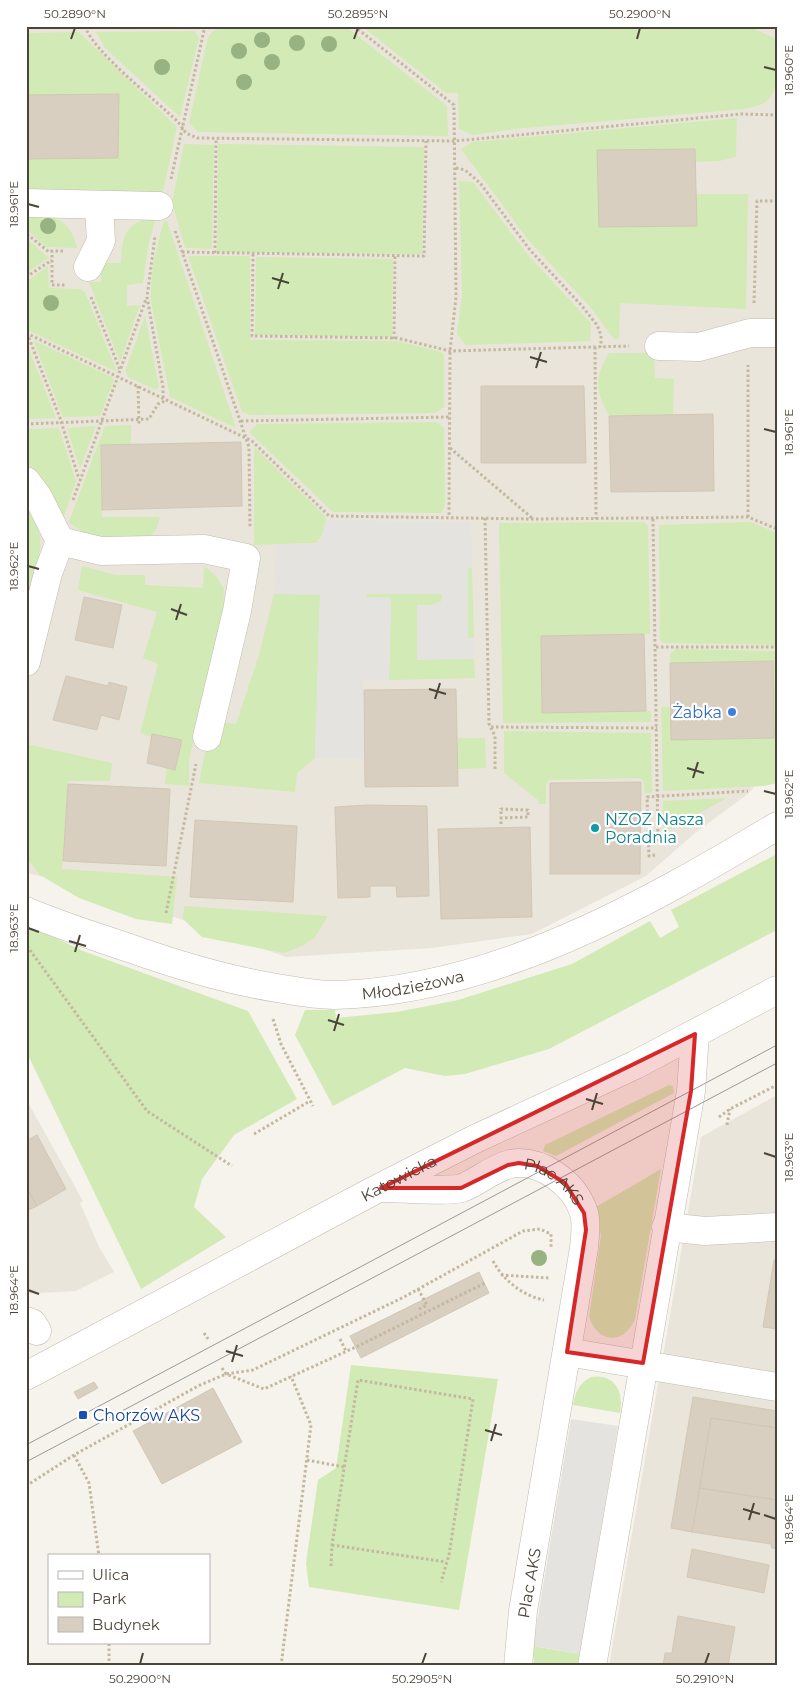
<svg xmlns="http://www.w3.org/2000/svg" width="803" height="1692" font-family="Montserrat,sans-serif">
  <style>
    .residential { fill: #eae5da }
    .green { fill: #d2eab5 }
    .parking { fill: #e5e3e0 }
    .building { fill: #d8cfc1; stroke: #d3c7b4 }
    .lines { fill: none; stroke-linecap: round; stroke-linejoin: round }
    .minor-casing { stroke: #c2bbae; stroke-width: 29 }
    .path { stroke: #c4b79f; stroke-width: 3; stroke-dasharray: 2.5 2.5; stroke-linecap: butt }
    .minor { stroke: #fff; stroke-width: 28 }
    .tram { stroke: #9a9a9a; stroke-width: 1 }
    .tree { fill: #97b381 }
    .marked { fill: #d62828; fill-opacity: 0.2; stroke: #d62828; stroke-width: 4; stroke-linejoin: round }
    .ticks { fill: none; stroke: #4b4439; stroke-width: 2 }
    .shop-dot { fill: #3f7fe0; stroke: #fff; stroke-width: 2 }
    .culture-dot { fill: #0f9aa8; stroke: #fff; stroke-width: 2 }
    .transit-dot { fill: #1a4fb4; stroke: #fff; stroke-width: 2 }
    .labels { text-anchor: middle; stroke-width: 4.5; stroke-linejoin: round; paint-order: stroke }
    .shop-label { font-size: 16px; fill: #366cbe; stroke: #fff; text-anchor: end }
    .culture-label { font-size: 16px; fill: #0d838f; stroke: #fff; text-anchor: start }
    .street-label { font-size: 16px; fill: #4b4439; stroke: #fff }
    .transit-label { font-size: 16px; fill: #164399; stroke: #fff; text-anchor: start }
    .neatline { fill: none; stroke: #4b4439; stroke-width: 2 }
    .ticks-label { font-size: 12px; text-anchor: middle; fill: #4b4439 }
  </style>
  <rect width="100%" height="100%" fill="#f6f3ec"/>
  <path class="residential" d="M26 26H777V761L748 794 695 833 646 876 532 934 432 948 286 957 88 886 30 874 26 869Z
    M777 1095V1666H609L701 1137Z
    M26 1099 83 1201 80 1203 99 1247 114 1272 76 1291 26 1294Z"/>
  <path class="green" d="M228 26H345L447 106 448 136 198 132 189 123 208 37 213 31Z
    M362 26H747L777 39C777 58 783 93 762 104 754 108 741 109 732 110L514 129 473 135 459 129 458 93H446Z
    M195 31 199 38 180 117 105 48 96 32Z
    M79 32 177 127 162 196 26 193V159L118 158V94L26 95V33Z
    M737 118 736 157 719 161 696 162 695 149 697 226 696 194H748L746 309 620 303 619 338 614 339 591 308 529 241 461 149 473 142Z
    M184 144 214 145 212 249 185 248 172 202Z
    M218 144 424 147 422 254 217 252Z
    M459 181 473 182 527 254 591 323 590 341 466 345 457 334 462 295Z
    M26 213C52 215 71 218 77 248L46 247 26 229Z
    M156 217 148 247 143 283 127 285V306L140 305 120 362 89 282H101V263H121C122 235 125 222 156 217Z
    M164 221H167L236 428 170 397 151 301C150 273 156 247 164 221Z
    M26 238 49 258 26 273Z
    M188 256H250V340L396 341 438 351 444 354V407L435 413 250 415 242 412Z
    M256 257 393 259 392 337 255 335Z
    M48 266 49 288 80 289 85 292 117 372 29 331 26 322V282Z
    M145 316 159 387 156 390 128 377 125 371Z
    M33 340 112 377 114 380 100 416 63 417Z
    M26 342 56 418 26 419Z
    M609 353H654L655 378 674 379 673 415 609 416C595 390 594 378 609 353Z
    M436 422 444 428 445 504 442 513 333 512 249 432 257 424Z
    M131 425V444L101 445 102 517H160L156 530 148 538C116 541 96 544 69 522L105 426Z
    M96 426 80 469 67 428Z
    M59 428 76 481 64 516 26 460V429Z
    M254 447 324 515C329 525 323 536 316 543L254 545Z
    M26 501C30 509 36 517 38 526 45 557 33 592 26 623Z
    M644 522 648 526 650 634 541 636 542 712 651 711V722L503 723 499 523Z
    M751 522 777 533V645L663 643 660 640 659 525Z
    M82 566 116 575H145V585L203 588 204 566 216 576 224 589 223 615 189 760V786L165 784 170 743 140 733 158 664 143 658 157 612 78 590Z
    M468 568H472L474 638H468Z
    M367 593 442 594V601L432 605 417 659H474L475 678 389 680 391 598 366 597Z
    M274 594H320L315 758 297 773 295 792 199 783 205 752 215 741 219 722 236 724 259 655Z
    M676 649 777 651V783L764 786 663 791 661 707H671V740L774 738 772 661 670 663V654Z
    M504 731 651 733 652 793H644V782L640 778 549 780 546 785V804H539L538 800 504 773Z
    M457 738H485L486 768 458 769Z
    M26 744 112 763 110 781H68L62 869 177 877 172 924 136 919 79 898 40 875 26 857Z
    M727 798 663 833V801Z
    M777 854V930L549 1049 465 1074 445 1076 405 1068 333 1106 295 1035 305 1010H335L336 1018 397 1012 458 1000 572 964 650 921 660 938 679 927 671 910Z
    M184 906 328 916 315 937 302 946 284 953 202 937 183 919Z
    M26 924 83 951 248 1011 297 1099 234 1135 202 1179 194 1207 226 1237 141 1289 26 1051Z
    M669 1085 673 1086 674 1093 556 1156 543 1151 545 1145Z
    M661 1169 635 1319C624 1345 598 1344 589 1317L601 1236 596 1207Z
    M351 1365 498 1379 459 1610 309 1587 306 1563 318 1480 336 1468Z
    M591 1377C615 1373 624 1392 620 1413L573 1405C575 1393 579 1383 591 1377Z
    M533 1646 580 1654 577 1666H534Z"/>
  <path class="parking" d="M326 520 471 522 472 568H468V638H474V659L417 660V605H432L441 602 442 594H367L366 597 391 598 389 680H363L365 759 315 758 320 595 274 594 276 544 316 543 322 537Z
    M571 1419 618 1426 580 1654 533 1646Z"/>
  <path class="building" d="M119 94 118 158 26 159V95Z
    M695 149 697 226 599 227 597 150Z
    M481 386H584L586 463H481Z
    M713 414 714 491 611 492 609 416Z
    M241 442 242 506 102 510 101 445Z
    M84 597 122 605 113 648 75 640Z
    M644 634 646 711 542 713 541 636Z
    M773 661 774 738 671 740 670 663Z
    M66 676 108 686 109 682 127 687 119 720 101 715 97 730 53 720Z
    M456 689 458 786 365 787 364 690Z
    M152 734 182 740 175 770 147 763Z
    M641 782 640 874H550V783Z
    M68 784 170 789 166 866 63 861Z
    M368 805 427 806 429 896 397 897 396 886H370V897L338 898 335 807Z
    M195 820 297 826 293 902 190 897Z
    M530 827 532 917 441 919 438 829Z
    M37 1135 66 1189 37 1206 26 1186V1141Z
    M26 1186 37 1206 26 1211Z
    M774 1260H777V1329L763 1327Z
    M479 1272 489 1293 361 1358 350 1336Z
    M94 1382 98 1388 78 1399 74 1392Z
    M213 1388 242 1442 162 1484 133 1431Z
    M693 1397 777 1411V1428L711 1418 692 1532 671 1528Z
    M711 1418 777 1428V1500L700 1488Z
    M700 1488 777 1500V1549L772 1548 771 1544 692 1532Z
    M692 1549 769 1565 764 1593 687 1577Z
    M678 1616 735 1627 728 1666H663L665 1653H672Z"/>
  <g class="lines">
    <defs>
      <g id="minor">
        <path d="M26 203 159 206"/>
        <path d="M88 267 101 241 99 205"/>
        <path d="M659 346 699 347 750 333H777"/>
        <path d="M26 481 38 497 60 541 48 573 26 662"/>
        <path d="M60 541 101 551 204 549 246 558 237 611 207 737"/>
        <path id="s1" d="M26 911C61 926 97 937 132 949 183 967 230 981 283 989 300 992 318 995 335 995 493 991 645 905 777 826"/>
        <path id="s2" d="M385 1188C402 1188 449 1192 462 1188 478 1182 493 1168 510 1164 541 1158 575 1184 584 1213 587 1224 585 1237 584 1248L523 1611 518 1666"/>
        <path d="M666 1227 705 1231 777 1227"/>
        <path d="M26 1321 32 1323 37 1331"/>
        <path d="M567 1352 777 1387"/>
        <path id="s3" d="M26 1376 373 1191 475 1139 635 1065 777 990"/>
        <path d="M592 1666 691 1091 695 1034"/>
      </g>
    </defs>
    <use href="#minor" class="minor-casing"/>
    <path class="path" d="M85 26C93 52 157 101 178 122L186 133 197 138 455 141 741 114 777 115
      M354 26 454 105 456 297 450 351 449 517
      M26 27 123 26
      M456 168 465 170 480 183 530 250 582 306 597 325 601 335V347
      M171 179 205 26
      M175 231 249 447 250 528
      M27 234 49 252 52 251
      M63 251H52V285H65
      M182 252 424 256 426 141
      M215 253 216 139
      M253 254 252 336 397 338 450 351 629 346
      M26 277 52 260
      M91 297 120 370
      M754 303 757 201H777
      M26 333 252 441 329 516 533 519 748 517 777 529
      M27 333 60 418 79 479
      M394 339 395 256
      M595 347 596 519
      M138 386 139 425
      M241 421 449 417
      M26 424 149 419 158 404 163 402V387L147 297 155 236
      M450 448 532 518
      M73 500 146 299
      M748 517V365
      M485 518 489 724 495 736V769
      M653 519 658 842
      M656 647H777
      M491 727 657 728
      M500 818 528 817V810L501 809
      M501 824V808
      M655 855 649 856 647 797 748 791
      M166 913 196 764
      M27 946 147 1111 232 1166
      M273 1019 281 1044 313 1106
      M719 1117 730 1109 777 1085
      M727 1125 730 1109
      M254 1134 310 1101
      M493 1261C503 1280 523 1296 544 1300
      M501 1275 549 1278
      M418 1289 427 1305 419 1309
      M204 1333 208 1339
      M340 1339 346 1351
      M222 1368 226 1374 264 1389 358 1346 485 1283
      M74 1455 89 1483 99 1556
      M307 1460 344 1467
      M26 1486 74 1455 198 1386 226 1374 253 1370 404 1297 523 1231 540 1229 551 1234V1248
      M332 1545 446 1562
      M331 1566 332 1545 358 1380 473 1399 449 1555 441 1582
      M109 1666V1643
      M281 1666 311 1425 291 1376"/>
    <use href="#minor" class="minor"/>
    <path class="tram" d="M26 1445 777 1045
      M26 1462 777 1063"/>
  </g>
  <g class="tree">
    <circle cx="262" cy="40" r="8"/>
    <circle cx="297" cy="43" r="8"/>
    <circle cx="329" cy="44" r="8"/>
    <circle cx="239" cy="51" r="8"/>
    <circle cx="272" cy="62" r="8"/>
    <circle cx="162" cy="67" r="8"/>
    <circle cx="244" cy="82" r="8"/>
    <circle cx="48" cy="226" r="8"/>
    <circle cx="51" cy="303" r="8"/>
    <circle cx="539" cy="1258" r="8"/>
  </g>
  <path class="marked" d="M695 1034 691 1091 643 1363 567 1352 586 1230 584 1213 565 1183 537 1166 519 1163 508 1165 461 1188H381Z"/>
  <path class="ticks" d="M71 39 75 28M354 39 358 28M637 39 640 28M764 67 776 70M28 204 39 207M272 278 289 283M278 289 283 273M530 357 547 362M536 368 541 352M764 429 776 432M28 566 39 569M171 609 187 615M176 620 181 604M429 689 446 694M435 699 440 683M687 768 704 773M693 778 698 762M764 791 776 794M28 928 39 932M69 941 86 946M75 952 80 935M328 1020 344 1025M334 1031 339 1014M586 1099 603 1104M592 1110 597 1093M764 1153 776 1157M28 1290 39 1294M226 1351 243 1356M232 1362 237 1345M485 1430 502 1435M491 1441 496 1424M743 1509 760 1514M764 1515 776 1519M749 1520 754 1503M140 1664 143 1653M422 1664 426 1653M705 1664 709 1653"/>
  <circle class="shop-dot" cx="732" cy="712" r="5"/>
  <circle class="culture-dot" cx="595" cy="828" r="5"/>
  <rect class="transit-dot" x="78" y="1410" width="10" height="10" rx="2.5"/>
  <g class="labels">
    <g class="shop-label">
      <text x="722" y="718">Żabka</text>
    </g>
    <g class="culture-label">
      <text x="605" y="825">NZOZ Nasza<tspan x="605" dy="18">Poradnia</tspan></text>
    </g>
    <g class="street-label">
      <text dy="6" stroke="none"><textPath href="#s1" startOffset="400">Młodzieżowa</textPath></text>
      <text dy="6" stroke="none"><textPath href="#s3" startOffset="422">Katowicka</textPath></text>
      <text dy="6" stroke="none"><textPath href="#s2" startOffset="181">Plac AKS</textPath></text>
      <text transform="translate(529 1583) rotate(-80)" y="6">Plac AKS</text>
    </g>
    <g class="transit-label">
      <text x="93" y="1421">Chorzów AKS</text>
    </g>
  </g>
  <rect width="803" height="1692" fill="none" stroke="#ffffff" stroke-width="55"/>
  <rect x="48" y="1554" width="162" height="90" fill="#ffffff" stroke="#b7b4b0"/>
  <rect x="58" y="1571" width="25" height="8" fill="#ffffff" stroke="#b7b4b0"/>
  <text x="92" y="1580" font-size="15" fill="#4b4439">Ulica</text>
  <rect x="58" y="1592" width="25" height="15" fill="#d2eab5" stroke="#b7b4b0"/>
  <text x="92" y="1604" font-size="15" fill="#4b4439">Park</text>
  <rect x="58" y="1617" width="25" height="15" fill="#d8cfc1" stroke="#b7b4b0"/>
  <text x="92" y="1630" font-size="15" fill="#4b4439">Budynek</text>
  <rect x="28" y="28" width="748" height="1636" class="neatline"/>
  <g class="ticks-label">
    <text x="75" y="18">50.2890°N</text>
    <text x="358" y="18">50.2895°N</text>
    <text x="640" y="18">50.2900°N</text>
    <text transform="translate(789 70) rotate(-90)" y="4">18.960°E</text>
    <text transform="translate(14 204) rotate(-90)" y="4">18.961°E</text>
    <text transform="translate(789 432) rotate(-90)" y="4">18.961°E</text>
    <text transform="translate(14 566) rotate(-90)" y="4">18.962°E</text>
    <text transform="translate(789 794) rotate(-90)" y="4">18.962°E</text>
    <text transform="translate(14 928) rotate(-90)" y="4">18.963°E</text>
    <text transform="translate(789 1157) rotate(-90)" y="4">18.963°E</text>
    <text transform="translate(14 1290) rotate(-90)" y="4">18.964°E</text>
    <text transform="translate(789 1519) rotate(-90)" y="4">18.964°E</text>
    <text x="140" y="1683">50.2900°N</text>
    <text x="422" y="1683">50.2905°N</text>
    <text x="705" y="1683">50.2910°N</text>
  </g>
</svg>
